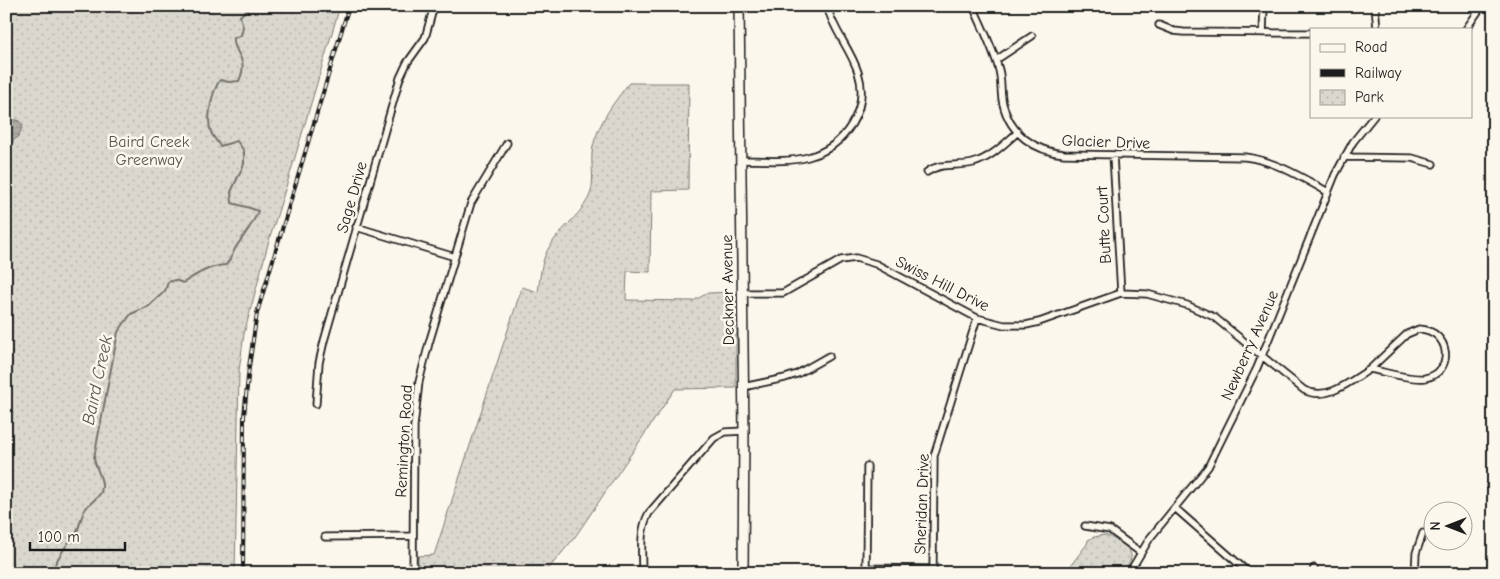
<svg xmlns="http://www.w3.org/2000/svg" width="1500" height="579" font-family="'Comic Neue',sans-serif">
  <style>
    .park { fill: url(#park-dots); stroke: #7b7a75 }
    .water { fill: url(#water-rules); stroke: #74726e }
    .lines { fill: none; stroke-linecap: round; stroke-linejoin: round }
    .stream { stroke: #74726e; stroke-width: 2 }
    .street-casing { stroke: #1c1c1c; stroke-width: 9 }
    .secondary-casing { stroke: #1c1c1c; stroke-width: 12 }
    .street { stroke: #fbf7ec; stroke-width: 5.5 }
    .secondary { stroke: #fbf7ec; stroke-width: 9 }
    .rail-casing { stroke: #1c1c1c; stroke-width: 4 }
    .rail { stroke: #fbf7ec; stroke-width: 2; stroke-dasharray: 5.5; stroke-linecap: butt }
    .labels { text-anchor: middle; stroke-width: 5; stroke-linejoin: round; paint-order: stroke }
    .park-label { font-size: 16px; fill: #555451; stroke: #fbf7ec }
    .street-label { font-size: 16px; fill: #1c1c1c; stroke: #fbf7ec }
    .water-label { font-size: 18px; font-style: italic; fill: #575653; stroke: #fbf7ec }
  </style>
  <defs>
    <pattern id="park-dots" width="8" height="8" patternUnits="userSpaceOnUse" patternTransform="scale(1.25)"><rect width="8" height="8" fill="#dad7ce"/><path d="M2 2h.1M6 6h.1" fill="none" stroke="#bab8b0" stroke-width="1.8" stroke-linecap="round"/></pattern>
    <pattern id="water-rules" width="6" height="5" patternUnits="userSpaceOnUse" patternTransform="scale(1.25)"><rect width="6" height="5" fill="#afaca5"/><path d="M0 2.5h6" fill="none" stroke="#96938d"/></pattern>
  </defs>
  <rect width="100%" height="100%" fill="#fbf7ec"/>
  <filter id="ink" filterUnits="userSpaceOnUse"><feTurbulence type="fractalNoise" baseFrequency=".02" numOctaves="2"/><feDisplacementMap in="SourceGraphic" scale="10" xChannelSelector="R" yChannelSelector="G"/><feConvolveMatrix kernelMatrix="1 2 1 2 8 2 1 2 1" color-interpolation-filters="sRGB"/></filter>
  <g filter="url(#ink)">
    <path class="park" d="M6 6H340L290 174 268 244 244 334 239 371 235 573H6Z
      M629 83H689L688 190 651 191 650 272 627 271 626 300 693 301 708 293 736 292V388L675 389 575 537 545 573H418V556L434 555 522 287 538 292C540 278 541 263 547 251 557 231 578 218 588 199 597 183 589 164 593 146 599 122 614 102 629 83Z
      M1104 535C1112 537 1133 547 1131 558 1130 563 1125 568 1123 573H1065L1087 544 1088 540 1094 537Z"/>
    <path class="water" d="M9 120H18L23 126 18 137 10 143 6 149V122Z"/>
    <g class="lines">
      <path class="stream" d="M52 573C53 566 62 552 66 546 69 541 74 538 76 534 80 526 81 515 86 508 91 501 102 497 102 487 103 477 95 468 94 458L118 332 131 314 149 306 165 291 168 282 175 280 183 283C197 274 209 266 226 265 231 259 232 254 236 247 244 235 253 225 258 211L250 208 232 203 231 192 244 164V151L237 141 220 146C217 141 212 136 211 132 206 119 212 91 220 80L229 82 239 81C250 57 232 53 234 38L241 35 243 27 240 16 251 6"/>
      <defs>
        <path id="street" d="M973 6C982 27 993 48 999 70 1002 81 1000 93 1003 104 1010 134 1035 151 1064 154L1245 157C1276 161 1301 177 1328 192
          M1375 6 1377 29
          M1159 25 1174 31 1183 32 1311 33
          M1466 29 1482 6
          M1263 33 1264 6
          M996 60 1032 36
          M1113 155 1121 293
          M1344 157 1412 158 1433 164
          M740 160C762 160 787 163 808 157 845 147 870 109 858 72 850 48 833 30 827 6
          M927 172C941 162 957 167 973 163 991 158 1004 144 1018 132
          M356 227 455 257
          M741 293H783L841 260 856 258 876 264 977 318 1004 325H1026L1039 322 1121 293 1147 294 1187 305 1214 317 1304 390C1327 402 1351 381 1370 369
          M1419 329C1451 330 1455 373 1425 378 1410 380 1385 372 1370 369L1407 334Z
          M743 387 785 378 797 374 829 356
          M316 404 319 363 324 341 400 78 407 63 425 38 434 6
          M1175 508 1249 573
          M1085 526 1110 530 1140 552
          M325 537 413 536
          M866 568 933 569 934 456 977 318
          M413 573 414 426 419 382 429 343 471 203 507 143
          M642 573C642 553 639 530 649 513L714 438 725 432 744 431
          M866 573 867 466
          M1129 573 1150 538 1208 467 1257 368 1335 175 1353 142 1374 116
          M1312 573 1314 568
          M1415 573 1416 553 1423 533"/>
        <path id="secondary" d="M739 6 744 431 743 573"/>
      </defs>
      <use href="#street" class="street-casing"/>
      <use href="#secondary" class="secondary-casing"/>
      <use href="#street" class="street"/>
      <use href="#secondary" class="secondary"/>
      <defs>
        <path id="rail" d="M243 573 244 416 249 367 257 313 349 6"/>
      </defs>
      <use href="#rail" class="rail-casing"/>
      <use href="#rail" class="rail"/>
    </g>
  </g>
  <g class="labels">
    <g class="park-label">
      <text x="149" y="147">Baird Creek<tspan x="149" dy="18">Greenway</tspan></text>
    </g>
    <g class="street-label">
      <text transform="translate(1106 141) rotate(2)" y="6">Glacier Drive</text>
      <text transform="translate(351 197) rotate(-74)" y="6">Sage Drive</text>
      <text transform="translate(1103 225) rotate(-93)" y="6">Butte Court</text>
      <text transform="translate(943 283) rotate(27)" y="6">Swiss Hill Drive</text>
      <text transform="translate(727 290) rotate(-91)" y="6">Deckner Avenue</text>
      <text transform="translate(1249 345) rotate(-66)" y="6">Newberry Avenue</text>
      <text transform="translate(403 441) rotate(-87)" y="6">Remington Road</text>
      <text transform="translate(921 504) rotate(-88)" y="6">Sheridan Drive</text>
    </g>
    <g class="water-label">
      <text transform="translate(97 380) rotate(-78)" y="6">Baird Creek</text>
    </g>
  </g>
  <rect width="1500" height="579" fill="none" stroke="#fbf7ec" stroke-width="25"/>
  <rect x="12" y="12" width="1475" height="554" fill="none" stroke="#1c1c1c" stroke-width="2" filter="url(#ink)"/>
  <rect x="1310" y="28" width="162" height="90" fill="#fbf7ec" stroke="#a29f99"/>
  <rect x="1320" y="44" width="25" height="8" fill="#fbf7ec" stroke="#a29f99"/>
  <text x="1355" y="52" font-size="15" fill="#1c1c1c">Road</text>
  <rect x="1320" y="69" width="25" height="8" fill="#1c1c1c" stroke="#a29f99"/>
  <text x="1355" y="78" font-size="15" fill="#1c1c1c">Railway</text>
  <rect x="1320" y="90" width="25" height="15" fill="url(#park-dots)" stroke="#a29f99"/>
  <text x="1355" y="102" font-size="15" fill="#1c1c1c">Park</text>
  <g transform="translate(1448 526) rotate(270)"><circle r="24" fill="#fbf7ec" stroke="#a29f99"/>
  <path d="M0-4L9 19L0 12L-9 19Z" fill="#1c1c1c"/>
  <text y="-8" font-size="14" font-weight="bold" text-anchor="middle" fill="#1c1c1c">N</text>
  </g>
  <path d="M30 542v8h95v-8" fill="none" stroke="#1c1c1c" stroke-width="2.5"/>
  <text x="38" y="542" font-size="15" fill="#1c1c1c" stroke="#fbf7ec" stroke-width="4" paint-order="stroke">100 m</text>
</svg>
